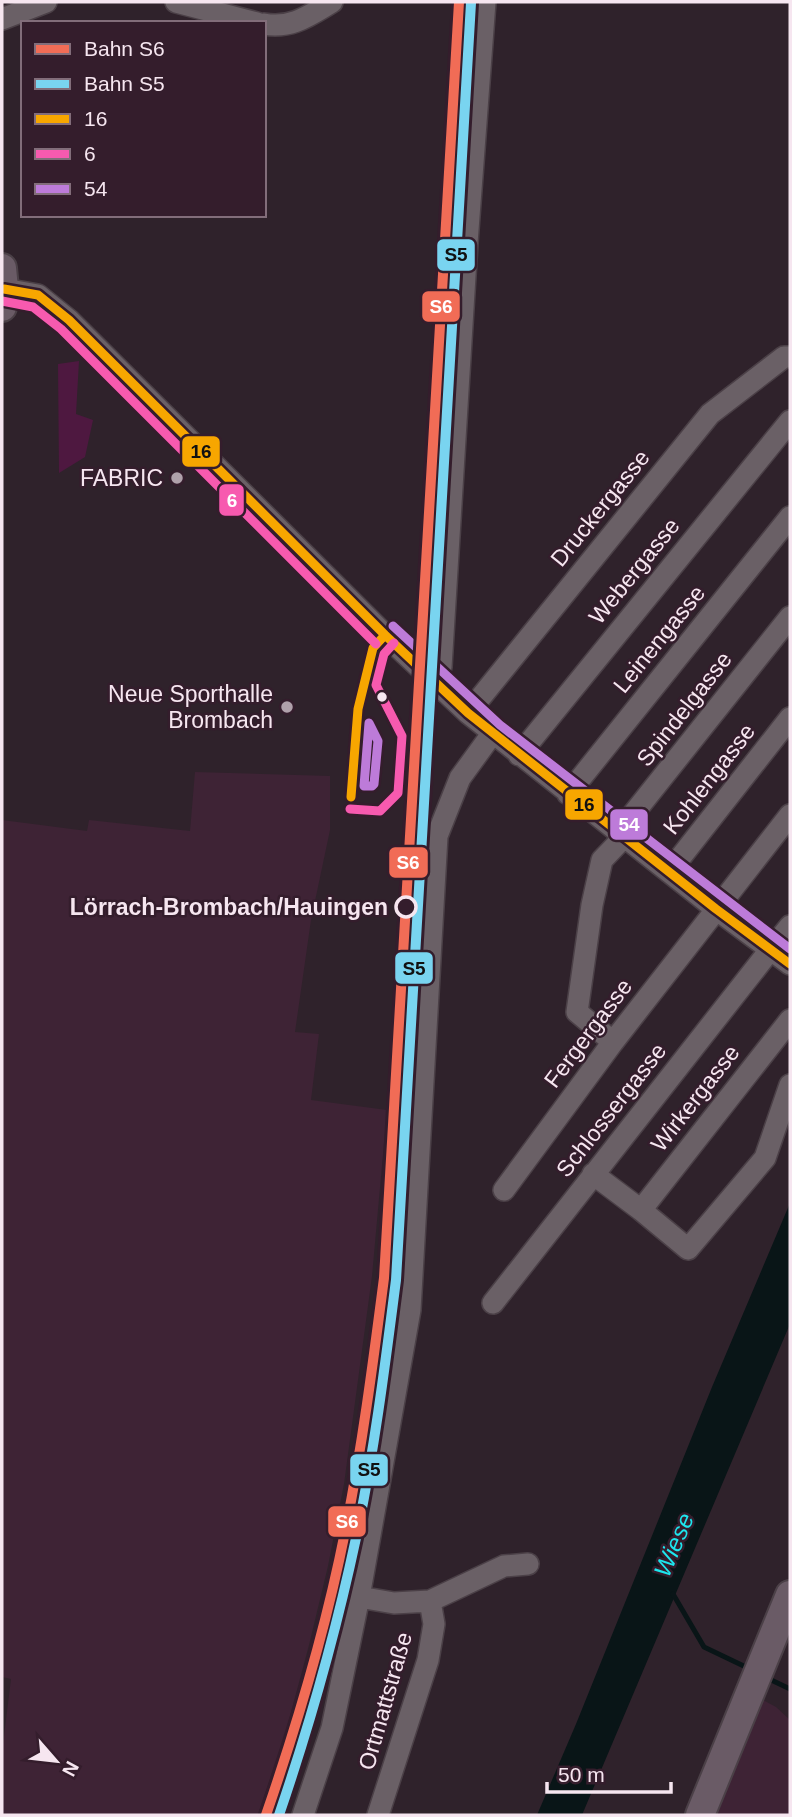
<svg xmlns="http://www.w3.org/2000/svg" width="792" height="1817" font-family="Arial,sans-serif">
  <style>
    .built { fill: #3e2335 }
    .green { fill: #4e1840 }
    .water { fill: #091517 }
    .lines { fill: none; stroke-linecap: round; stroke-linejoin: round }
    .stream { stroke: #091517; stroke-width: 5 }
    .minor-casing { stroke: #4b4047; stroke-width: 24 }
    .major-casing { stroke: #4b4047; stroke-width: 32 }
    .minor { stroke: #6a6066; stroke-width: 21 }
    .major { stroke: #6a5b66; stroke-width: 28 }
    .bus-1-casing { stroke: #341d2c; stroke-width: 14 }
    .bus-2-casing { stroke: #341d2c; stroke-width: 14 }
    .bus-3-casing { stroke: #341d2c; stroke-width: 14 }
    .bus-1 { stroke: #f7a600; stroke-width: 9 }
    .bus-2 { stroke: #f75aaf; stroke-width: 9 }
    .bus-3 { stroke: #bd7bd9; stroke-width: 9 }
    .rail-1-casing { stroke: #341d2c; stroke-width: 16 }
    .rail-2-casing { stroke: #341d2c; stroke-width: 16 }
    .rail-1 { stroke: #f16c56; stroke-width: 10 }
    .rail-2 { stroke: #79d4f0; stroke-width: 10 }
    .poi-dot { fill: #b0a1ab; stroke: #341d2c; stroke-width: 2.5 }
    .bus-dot { fill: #f6e6f0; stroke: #341d2c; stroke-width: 2.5 }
    .stop-dot { fill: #341d2c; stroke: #f6e6f0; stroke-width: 3.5 }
    .labels { text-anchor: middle; stroke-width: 5; stroke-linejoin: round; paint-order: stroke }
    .poi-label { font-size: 23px; fill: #f6e6f0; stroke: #341d2c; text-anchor: end }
    .street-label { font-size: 23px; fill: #f6e6f0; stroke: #341d2c }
    .stop-label { font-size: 23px; font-weight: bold; fill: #f6e6f0; stroke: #341d2c; text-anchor: end }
    .water-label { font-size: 24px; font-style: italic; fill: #1de6ee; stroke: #341d2c }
    .line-badge { stroke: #341d2c; stroke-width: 2.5 }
    .badge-label { font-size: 19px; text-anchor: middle; font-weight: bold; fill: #fff }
    .pale-badge-label { font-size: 19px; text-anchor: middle; font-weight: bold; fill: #111 }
  </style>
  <rect width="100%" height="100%" fill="#2f222b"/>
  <path class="built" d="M195 772 330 776V830L311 920 295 1032 319 1034 311 1100 387 1110 372 1276 344 1484 328 1566 309 1645 286 1731 258 1815H2V1752L11 1679 2 1677V820L87 831 89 820 190 831Z
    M761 1699 776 1707 790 1720V1815H713Z"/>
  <path class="green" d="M79 361 76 414 93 420 85 457 59 473 58 364Z"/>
  <path class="water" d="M790 1203V1324L582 1815H537L576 1724 712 1387Z"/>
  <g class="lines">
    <path class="stream" d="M673 1594 704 1647 750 1669
      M765 1677 790 1689"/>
    <defs>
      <path id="minor" d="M176 2 257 23
        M2 19 46 2
        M264 24C292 29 310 15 332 2
        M4 289 38 295 69 320 385 635 468 713 716 909 790 964
        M432 679 441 667 467 243 485 2
        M468 713 710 414 784 357H790
        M519 755 790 421
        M568 794 790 517
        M618 833 790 617
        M669 872 790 718
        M777 942 790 926
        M613 1042 577 1012 592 905 602 860 624 837
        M593 1174 641 1210 688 1249 765 1158 790 1085
        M504 1190 613 1042 790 815
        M641 1210 790 1020
        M493 1303 770 950
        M359 1597 394 1603 430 1601 504 1566 528 1564
        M303 1815 332 1728 359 1597 410 1310 437 836 460 778 492 734
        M378 1815 428 1660 434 1624 430 1601"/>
      <path id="major" d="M2 268 4 289 2 307
        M700 1815 790 1595"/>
    </defs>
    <use href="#minor" class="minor-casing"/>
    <use href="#major" class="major-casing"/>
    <use href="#minor" class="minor"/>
    <use href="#major" class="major"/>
    <defs>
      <path id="bus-1" d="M4 289 38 295 69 320 385 635 468 713 716 909 790 964
        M351 797 358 709 373 648 385 635"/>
      <path id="bus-2" d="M2 301 33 307 61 329 376 644
        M350 809 380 811 398 793 402 736 376 685 384 654 394 643"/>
      <path id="bus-3" d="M393 626 500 725 790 949
        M369 723 378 741 374 784 372 786H364Z"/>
    </defs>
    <use href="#bus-1" class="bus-1-casing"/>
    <use href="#bus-2" class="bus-2-casing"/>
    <use href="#bus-3" class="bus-3-casing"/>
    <use href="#bus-1" class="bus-1"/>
    <use href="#bus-2" class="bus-2"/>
    <use href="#bus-3" class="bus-3"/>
    <defs>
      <path id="rail-1" d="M266 1815C298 1722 326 1628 345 1532 362 1448 373 1363 384 1278L459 2"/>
      <path id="rail-2" d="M279 1815C310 1724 336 1632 356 1538 374 1453 385 1366 396 1280L471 3"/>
    </defs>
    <use href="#rail-1" class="rail-1-casing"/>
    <use href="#rail-2" class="rail-2-casing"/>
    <use href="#rail-1" class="rail-1"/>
    <use href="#rail-2" class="rail-2"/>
  </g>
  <g class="poi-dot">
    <circle cx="177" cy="478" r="7"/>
    <circle cx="287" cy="707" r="7"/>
  </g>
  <circle class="bus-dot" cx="382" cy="697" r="6"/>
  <circle class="stop-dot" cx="406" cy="907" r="10"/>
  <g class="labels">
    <g class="poi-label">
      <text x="163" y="486">FABRIC</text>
      <text x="273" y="702">Neue Sporthalle<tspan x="273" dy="26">Brombach</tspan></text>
    </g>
    <g class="street-label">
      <text transform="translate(600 508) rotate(-51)" y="8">Druckergasse</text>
      <text transform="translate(634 571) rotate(-51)" y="8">Webergasse</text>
      <text transform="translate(659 639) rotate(-51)" y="8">Leinengasse</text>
      <text transform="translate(684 709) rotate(-52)" y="8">Spindelgasse</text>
      <text transform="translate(709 779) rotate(-52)" y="8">Kohlengasse</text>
      <text transform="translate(588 1033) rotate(-53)" y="8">Fergergasse</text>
      <text transform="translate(695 1098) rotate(-52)" y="8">Wirkergasse</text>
      <text transform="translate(611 1110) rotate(-52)" y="8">Schlossergasse</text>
      <text transform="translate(385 1701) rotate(-74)" y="8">Ortmattstraße</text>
    </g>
    <g class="stop-label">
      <text x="388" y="915">Lörrach-Brombach/Hauingen</text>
    </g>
    <g class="water-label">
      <text transform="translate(674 1545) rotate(-67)" y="8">Wiese</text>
    </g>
  </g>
  <g class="line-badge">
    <rect x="436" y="238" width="40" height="34" rx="7" fill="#79d4f0"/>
    <rect x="421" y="290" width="40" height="33" rx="7" fill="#f16c56"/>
    <rect x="181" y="435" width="40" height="33" rx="7" fill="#f7a600"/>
    <rect x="218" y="483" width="27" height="34" rx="7" fill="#f75aaf"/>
    <rect x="564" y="788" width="40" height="33" rx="7" fill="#f7a600"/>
    <rect x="609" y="808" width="40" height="33" rx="7" fill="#bd7bd9"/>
    <rect x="388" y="846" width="41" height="33" rx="7" fill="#f16c56"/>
    <rect x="394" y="951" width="40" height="34" rx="7" fill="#79d4f0"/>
    <rect x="349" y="1453" width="40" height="34" rx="7" fill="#79d4f0"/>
    <rect x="327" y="1505" width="40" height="33" rx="7" fill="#f16c56"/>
  </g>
  <g class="badge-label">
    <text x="441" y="313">S6</text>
    <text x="232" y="507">6</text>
    <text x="629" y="831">54</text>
    <text x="408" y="869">S6</text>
    <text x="347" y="1528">S6</text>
  </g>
  <g class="pale-badge-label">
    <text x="456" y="261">S5</text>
    <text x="201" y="458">16</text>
    <text x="584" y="811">16</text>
    <text x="414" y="975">S5</text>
    <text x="369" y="1476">S5</text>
  </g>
  <rect width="792" height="1817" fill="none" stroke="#f6e6f0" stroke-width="7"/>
  <rect x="21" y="21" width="245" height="196" fill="#341d2c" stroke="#826d7a" stroke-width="2"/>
  <rect x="35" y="44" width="35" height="10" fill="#f16c56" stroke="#826d7a" stroke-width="2"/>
  <text x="84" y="56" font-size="21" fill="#f6e6f0">Bahn S6</text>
  <rect x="35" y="79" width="35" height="10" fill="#79d4f0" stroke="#826d7a" stroke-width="2"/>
  <text x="84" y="91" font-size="21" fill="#f6e6f0">Bahn S5</text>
  <rect x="35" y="114" width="35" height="10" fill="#f7a600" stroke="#826d7a" stroke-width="2"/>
  <text x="84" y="126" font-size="21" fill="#f6e6f0">16</text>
  <rect x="35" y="149" width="35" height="10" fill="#f75aaf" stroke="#826d7a" stroke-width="2"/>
  <text x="84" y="161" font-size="21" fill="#f6e6f0">6</text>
  <rect x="35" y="184" width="35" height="10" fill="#bd7bd9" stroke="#826d7a" stroke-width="2"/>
  <text x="84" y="196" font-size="21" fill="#f6e6f0">54</text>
  <g transform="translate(56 1761) rotate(118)" stroke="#341d2c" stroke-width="5" paint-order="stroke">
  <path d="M0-5L12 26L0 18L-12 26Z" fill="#f6e6f0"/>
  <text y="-10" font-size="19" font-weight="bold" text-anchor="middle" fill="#f6e6f0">N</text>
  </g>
  <path d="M547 1782v10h124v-10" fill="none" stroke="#f6e6f0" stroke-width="3.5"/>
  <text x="558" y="1782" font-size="21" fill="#f6e6f0" stroke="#341d2c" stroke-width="5" paint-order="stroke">50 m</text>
</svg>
